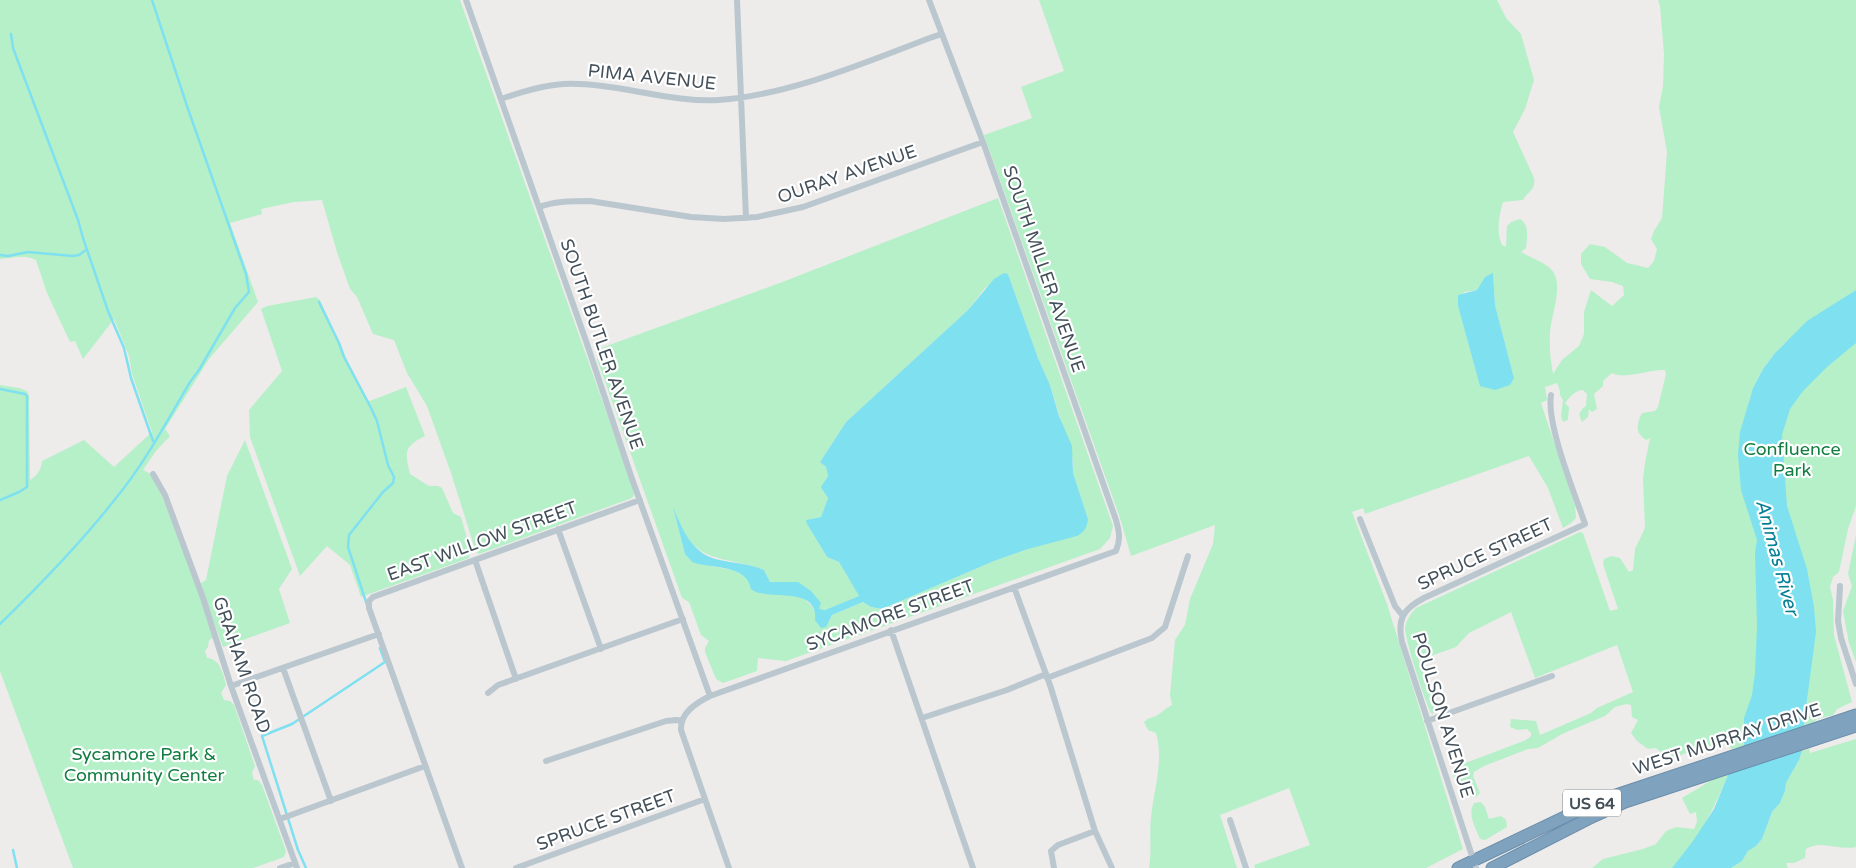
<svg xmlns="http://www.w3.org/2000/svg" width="1856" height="868" font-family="'Varela Round',sans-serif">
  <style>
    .green { fill: #b5f0c8; fill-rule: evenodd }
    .water { fill: #7fe0f0 }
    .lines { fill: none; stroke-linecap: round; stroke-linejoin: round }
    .stream { stroke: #7fe0f0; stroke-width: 2.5 }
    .highway-casing { stroke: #6a8daa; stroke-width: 13 }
    .street { stroke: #bbc7cf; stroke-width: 6 }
    .highway { stroke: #7fa2be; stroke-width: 11 }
    .labels { text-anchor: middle; stroke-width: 4.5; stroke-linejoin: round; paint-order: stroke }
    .shield { fill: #fff; stroke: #7b848b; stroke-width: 1 }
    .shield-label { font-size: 16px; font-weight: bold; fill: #435059 }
    .street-label { font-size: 18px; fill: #435059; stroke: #fff }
    .park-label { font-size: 18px; fill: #117d40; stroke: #fff }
    .water-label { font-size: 19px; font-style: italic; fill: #068094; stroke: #fff }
  </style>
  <rect width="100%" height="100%" fill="#eeebeb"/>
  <path class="green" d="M0 0H460L635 493 632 498 479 554 476 552 451 473 427 406 407 373 394 340 373 334 357 297 350 289 337 252 322 200 294 202 261 209 262 214 230 223 258 302 209 359 165 429 170 436 156 451 143 470 149 473 159 488 202 600 213 638 209 640 208 647 205 651 207 658C220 659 223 673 226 685L221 693 224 700 230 701 234 705 255 766 252 773 254 780H258L262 785 286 851 284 857 253 868H73L0 671V385L19 388 27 391 29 396 30 480C37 475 41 471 42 461L84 440 114 467 152 432 132 374 129 356 114 319 83 359 75 341 70 342 47 293 36 260C25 254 12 258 0 259Z
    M1039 0H1497L1506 18 1521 34 1534 80 1525 109 1513 132 1534 178C1536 190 1528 191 1523 200L1503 202C1499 215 1496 233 1502 245L1506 247 1507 226 1511 222 1520 219C1530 225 1527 238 1526 248L1521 252C1531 258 1548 263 1554 273 1563 290 1550 317 1550 335 1549 348 1551 362 1553 374L1562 360 1579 346 1584 334V312L1591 290 1612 306 1624 295 1623 286 1612 282 1590 279 1581 264V254L1590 244 1605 247 1627 263 1648 268 1654 261 1657 249 1651 239 1654 231 1662 218 1667 152 1659 107 1663 86 1664 54 1660 6 1658 0H1856V290L1810 320 1856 304V506L1848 529 1839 572 1833 577 1830 587 1833 600 1834 635 1852 702 1837 709 1833 715 1817 719 1812 724 1805 726V712L1744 746 1732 749 1720 742 1692 752V751L1675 757H1667L1656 748 1648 749 1637 741 1631 733 1638 720 1632 717 1631 705 1626 704 1615 707 1605 716 1562 734 1538 748 1528 749 1484 766 1474 772 1473 776 1480 793 1476 797H1471L1456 783 1452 770 1455 767 1526 740 1531 736V733L1527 729 1518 730 1510 727 1511 719 1536 721 1540 735 1591 713 1597 708 1633 692 1617 645 1535 678 1511 612 1469 633 1456 647 1428 657H1418L1435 707V712L1432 714C1426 706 1405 639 1405 628 1406 620 1411 614 1416 608L1580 532 1583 533 1610 611 1618 609 1603 564 1604 559 1611 556 1620 558 1629 572 1633 570 1635 549 1645 528 1643 479 1645 463 1650 438 1646 440C1634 432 1637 424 1642 413L1655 411 1658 407 1666 374 1665 370C1650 369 1623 380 1612 373L1603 381V386L1594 394 1597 409 1592 412 1589 409 1588 417 1582 422 1579 414 1583 408 1586 406 1587 394 1583 390C1574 391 1571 396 1565 403L1569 407 1568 420 1563 422 1561 416 1563 400 1560 395V391L1557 383 1545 387 1547 400 1541 403 1575 505 1576 518 1571 523 1563 528 1548 488 1529 456 1365 514 1363 508 1352 512 1387 604 1463 849 1426 868H1255L1254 865 1310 845 1289 788 1220 815 1237 868H1149C1152 852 1149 834 1151 817 1154 788 1164 762 1156 733L1148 730 1144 722C1148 718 1150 718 1156 716 1161 713 1166 708 1172 705L1170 695 1175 640 1185 625 1190 599 1213 544 1215 525 1131 556 1120 518 984 135 1032 118 1021 87 1064 71ZM1493 274 1495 305 1514 378 1480 385 1458 306 1464 292 1477 290 1485 277ZM1787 341 1747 410C1752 383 1767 359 1787 341Z
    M998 198 1113 526 1110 538 1100 549 786 661 758 658 757 671 723 683 716 679 705 652V648L709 641 701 635 689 602 682 598 597 359 601 348 785 281ZM1008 274 1038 358 1050 385 1073 460V473L1088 519 1028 549 994 561 882 609 871 607 863 602 832 615 829 622 816 615 812 606 803 598 783 594H762L746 577 736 571 692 562 685 554 674 511C679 519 681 529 686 536 705 564 736 558 764 570L770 582 779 583 819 606V609L825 610 859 596 839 562 827 557 807 524V520L821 517 828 498C824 491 822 482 828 476L826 467 820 462 846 422 968 310 985 288Z
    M316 297 320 300 348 362 368 400 370 401 406 387 425 436C403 447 405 452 410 474L429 486H438L442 488 453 513 461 517 470 549 469 558 361 597 350 565 327 546 300 576 250 437 249 410 282 371 261 309 267 306Z
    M245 440 292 569 279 589 290 623 223 647 200 584 206 580 227 476Z
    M1856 535V662L1849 643 1843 611 1852 586 1848 574Z
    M1856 739V847C1840 851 1820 839 1806 849L1805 858 1794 863H1786L1788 868H1731L1742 861 1748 851 1756 846 1762 839 1772 812 1780 803 1785 791 1786 783 1799 760 1802 751 1809 749 1810 753Z
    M1728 775C1713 810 1699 840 1672 868H1592L1603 859 1643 849 1656 844 1666 831 1676 827 1694 829 1697 822 1696 812 1690 814 1682 798 1712 780Z
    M1481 802 1485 807 1489 819 1501 816 1506 820 1507 827 1485 840 1480 839C1476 828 1467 815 1474 803Z"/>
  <path class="water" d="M1004 273 1008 274 1038 358 1050 385 1059 416 1072 446 1073 473 1088 519C1087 528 1084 532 1077 536L1028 549 994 561 882 609 871 607 863 602 832 615 826 627 821 628 815 620C819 584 765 602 751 589 747 564 711 569 692 562L685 554 673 507C682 528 690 551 715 559 731 563 749 563 764 570L770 582H798L811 591 821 603 819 609 825 610 859 596 839 562 827 557 807 524 806 520 821 517 828 498 821 487 828 476 826 467 820 462 846 422 968 310 994 279Z
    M1493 273 1495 305 1514 378 1510 385 1495 390 1480 386 1458 306V295L1477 290 1485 277Z
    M1856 290V343L1827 367 1803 391 1790 409 1782 435 1787 506 1807 569 1814 607 1816 632 1806 707 1802 751 1799 760 1786 783 1785 791 1780 803 1772 812 1762 839 1756 846 1748 851 1742 861 1731 868H1672L1693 841 1714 809 1728 775 1744 746V718L1752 695 1755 673 1757 626 1755 553 1757 540 1741 490 1738 455 1740 432 1753 388 1763 369 1775 353 1807 321Z"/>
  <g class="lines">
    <path class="stream" d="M11 34 13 48 78 220 83 238 108 311 124 348 131 378 153 441
      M0 255 8 256 28 252 73 256 79 255 86 250
      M319 302 339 343 344 357 371 408 377 421 388 465 394 477 393 483 383 492 349 535 348 547 367 605
      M0 389 25 394 27 396V487L19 492 0 500
      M0 624C41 584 81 543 116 498 145 463 167 421 190 382L199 370 235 308 249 292 246 274 188 109 152 0
      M13 850 17 868
      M306 868 298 850 262 736 292 724 385 662 380 648"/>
    <defs>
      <path id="highway" d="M1458 868 1598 801 1856 715
        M1492 868 1592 817 1625 802 1856 726"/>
    </defs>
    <use href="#highway" class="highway-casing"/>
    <path class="street" d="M466 0 586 341 631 476 710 696
      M737 0 746 218
      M501 99C521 92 543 85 564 84 615 82 670 103 719 100 796 94 869 60 941 34
      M539 207C556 201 572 201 590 201L691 217 724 219 757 217 803 207 983 142
      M153 474 165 495 203 598 231 686 297 868
      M1360 519 1395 606 1403 616
      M558 529 601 649
      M475 560 516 679
      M1840 586 1838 621 1841 638 1856 684
      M1014 587 1050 685 1095 831 1112 868
      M891 630 973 868
      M283 668 331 801
      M1047 678 1152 638 1165 627 1188 556
      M231 686 379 634
      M488 693 498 685 683 619
      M922 718 1007 690 1046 674
      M1427 721 1552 676
      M546 761 666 721 677 720 681 721
      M280 819 425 766
      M1230 820 1246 868
      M280 868 295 863
      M462 868 369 608V601L373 597 640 500
      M516 868 705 799
      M729 868 681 730C680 713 696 703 710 696L1116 551C1121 539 1119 531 1116 520L983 142 929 0
      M1054 868 1051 851 1058 845 1095 831
      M1476 868 1402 642C1397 619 1403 609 1424 598L1585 524C1575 494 1546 424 1551 395"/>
    <use href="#highway" class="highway"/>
  </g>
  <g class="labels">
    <rect class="shield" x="1563" y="789.5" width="58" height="27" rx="4"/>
    <g class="shield-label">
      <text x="1592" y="809">US 64</text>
    </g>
    <g class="street-label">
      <text transform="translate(652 77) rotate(6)" y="6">PIMA AVENUE</text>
      <text transform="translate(847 174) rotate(-19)" y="6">OURAY AVENUE</text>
      <text transform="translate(1044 269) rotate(71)" y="6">SOUTH MILLER AVENUE</text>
      <text transform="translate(602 344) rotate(71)" y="6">SOUTH BUTLER AVENUE</text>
      <text transform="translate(482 541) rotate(-20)" y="6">EAST WILLOW STREET</text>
      <text transform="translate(1485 554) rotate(-25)" y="6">SPRUCE STREET</text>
      <text transform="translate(890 615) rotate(-20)" y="6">SYCAMORE STREET</text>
      <text transform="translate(242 665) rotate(71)" y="6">GRAHAM ROAD</text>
      <text transform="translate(1443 715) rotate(73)" y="6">POULSON AVENUE</text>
      <text transform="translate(1727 739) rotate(-18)" y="6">WEST MURRAY DRIVE</text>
      <text transform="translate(606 820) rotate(-20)" y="6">SPRUCE STREET</text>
    </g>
    <g class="park-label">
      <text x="1792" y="455">Confluence<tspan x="1792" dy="21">Park</tspan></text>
      <text x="144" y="760">Sycamore Park &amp;<tspan x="144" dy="21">Community Center</tspan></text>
    </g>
    <g class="water-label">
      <text transform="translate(1778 557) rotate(75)" y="7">Animas River</text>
    </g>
  </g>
</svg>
